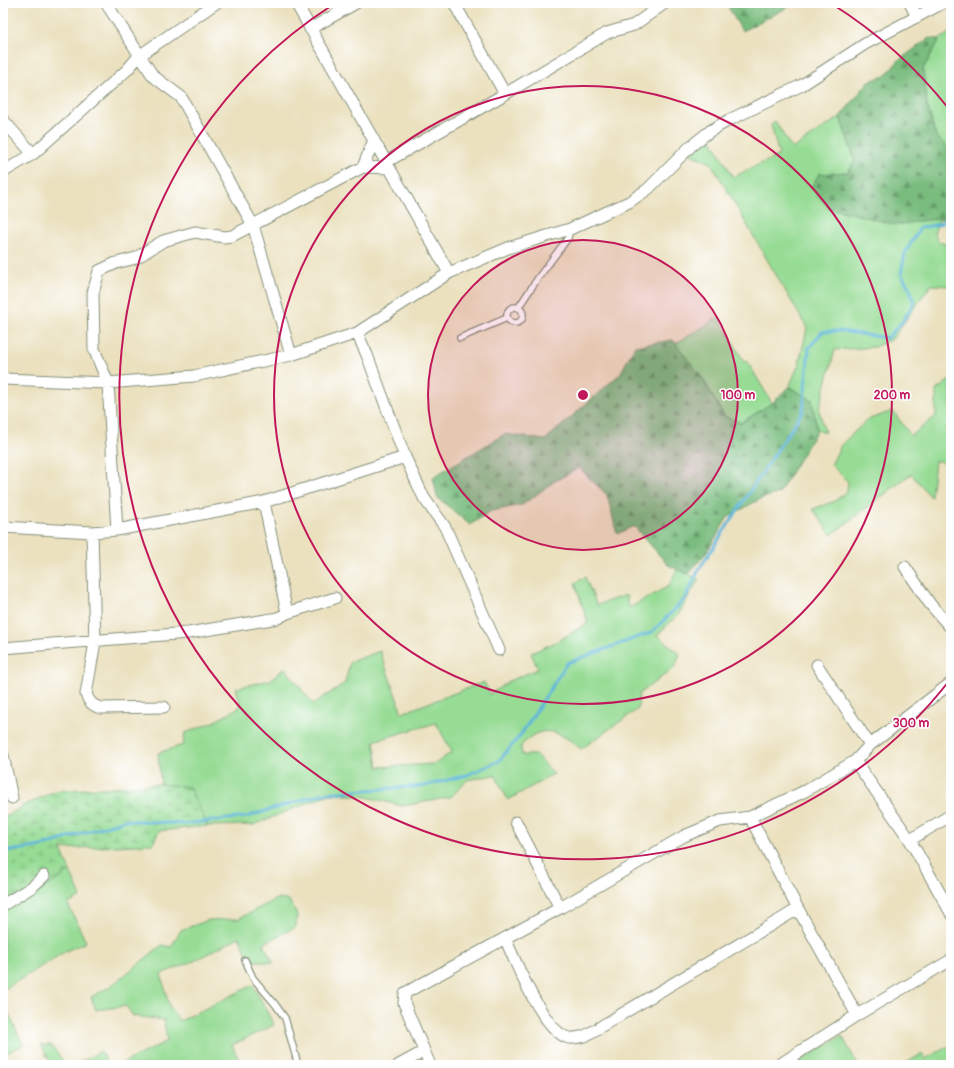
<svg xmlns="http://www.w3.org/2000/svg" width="954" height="1068" font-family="Pangolin,sans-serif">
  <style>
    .green { fill: #97dc95; stroke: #5b8c64; fill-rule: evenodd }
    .forest { fill: url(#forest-firs); stroke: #4c7c59 }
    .wetland { fill: url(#wetland-marsh); stroke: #5b8c64 }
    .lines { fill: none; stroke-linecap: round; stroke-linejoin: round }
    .stream { stroke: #5eb6db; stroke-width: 3 }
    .service-casing { stroke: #858f7a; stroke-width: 8 }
    .minor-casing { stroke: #858f7a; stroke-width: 13 }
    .service { stroke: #fff; stroke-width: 5.5 }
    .minor { stroke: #fff; stroke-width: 11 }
    .ring { fill: none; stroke: #c2185b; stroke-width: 2 }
    .centre { fill: #c2185b; stroke: #fff; stroke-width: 2 }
    .ring-label { font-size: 12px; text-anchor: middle; font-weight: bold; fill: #c2185b; stroke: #fff; stroke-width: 3; stroke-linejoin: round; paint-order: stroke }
  </style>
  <defs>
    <pattern id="forest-firs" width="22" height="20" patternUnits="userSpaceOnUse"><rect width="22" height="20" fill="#79bc7e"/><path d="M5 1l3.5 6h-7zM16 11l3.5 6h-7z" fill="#639a68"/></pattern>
    <pattern id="wetland-marsh" width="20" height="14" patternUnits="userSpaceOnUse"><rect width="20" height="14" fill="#97dc95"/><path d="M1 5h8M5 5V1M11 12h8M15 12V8" fill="none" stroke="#7bb47a"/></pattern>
  </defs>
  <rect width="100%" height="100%" fill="#fff"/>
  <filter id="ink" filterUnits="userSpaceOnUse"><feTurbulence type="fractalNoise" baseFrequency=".025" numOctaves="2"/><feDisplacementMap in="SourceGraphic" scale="8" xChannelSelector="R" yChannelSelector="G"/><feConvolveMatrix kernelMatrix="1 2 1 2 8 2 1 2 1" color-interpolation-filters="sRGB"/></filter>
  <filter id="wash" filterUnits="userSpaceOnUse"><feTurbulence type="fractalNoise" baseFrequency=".012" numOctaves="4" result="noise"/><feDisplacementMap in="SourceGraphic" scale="16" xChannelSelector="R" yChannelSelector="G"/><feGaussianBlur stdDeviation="0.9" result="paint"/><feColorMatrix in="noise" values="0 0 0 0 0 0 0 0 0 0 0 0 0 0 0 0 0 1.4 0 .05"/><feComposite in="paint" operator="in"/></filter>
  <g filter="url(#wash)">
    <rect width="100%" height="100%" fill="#ebe1bf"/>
    <path class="green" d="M951 32V151L936 136 927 105 923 69 940 39Z
      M840 117 855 160 848 172 819 174 926 220 940 219 934 233 939 242 951 246V286L931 285 892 339 874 347 835 350 819 410 825 433 817 430 812 400 789 387 799 364 807 328 711 163 688 153 709 135 733 177 779 155 771 125 775 121 792 149Z
      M719 317 744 362 747 361 772 403 740 423 724 416 703 379 675 344Z
      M951 379V472L941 461H935L931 497 911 474 831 535 813 509 835 501 847 491 848 482 831 465 841 445 867 420 893 411 911 436 936 416V390Z
      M677 569 699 579 678 615 657 635 680 654 675 667 639 694 638 709 581 749C560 731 541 722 521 746L522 755H536L554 774 508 800 495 775 467 780 451 797 403 806 362 796 330 794 253 825 208 826 189 787 161 784 158 753 183 745 185 733 214 722 241 706 236 688 270 680 285 668 313 704 345 683 350 662 380 651 402 713 484 682 490 694 511 680 538 669 531 653 556 642 588 623 575 583 585 577 597 605 626 595 629 608 669 586ZM436 723 452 752 435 764 378 767 374 741Z
      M70 871 81 897 68 904 86 942 66 951 3 990V900L41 890Z
      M276 899 289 900 297 915 296 927 263 944 274 963 250 960 239 937 194 961 161 974 170 1008 180 1021 253 985 274 1025 232 1045 241 1065H119L167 1041 164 1020 133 1016 126 1006 96 1010 91 997 111 986 162 945 171 947 181 930 209 920 238 919Z
      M3 1001 23 1045 3 1055Z
      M842 1036 858 1065H795L798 1062Z
      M41 1045H51L66 1065H52Z
      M951 1045V1065H902L922 1054 925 1059Z
      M101 1051 108 1065H81L80 1062Z"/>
    <path class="forest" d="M726 3H796L742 31Z
      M929 38 940 39 923 69 927 105 936 136 951 151V218L926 220 897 225 829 208 811 187 819 174 848 172 855 160 840 117 869 81 885 76 898 61Z
      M673 340 703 379 724 416 741 423 772 403 789 387 812 400 817 430 779 493 760 499 728 517 706 553 688 574 668 565 634 526 617 534 607 495 579 468 555 481 522 505 491 511 470 525 437 497 433 477 505 434 545 440 620 374 635 346Z"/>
    <path class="wetland" d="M161 784 189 787 208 826 159 831 153 844 61 849 70 871 41 890 3 900V815H9L23 806 55 791Z"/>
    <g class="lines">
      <path class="stream" d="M3 849 9 851 42 846 125 820 183 824 246 817 325 793 424 786 467 775 499 761 522 733 567 663 652 632 685 599 699 569 803 411 809 348 822 332 840 331 887 338 902 322 914 303 910 289 901 274 905 253 920 228 940 224 951 215"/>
    </g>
  </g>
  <g filter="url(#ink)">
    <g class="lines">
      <defs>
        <path id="service" d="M507 315a8 8 0 1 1 16 0a8 8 0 1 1-16 0Z
          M518 308 538 278 568 238 570 229
          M460 338 507 318
          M245 960 253 978 275 1004 285 1018 298 1065"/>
        <path id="minor" d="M106 3 153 76 181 97 253 225 291 355
          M296 3 449 273
          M454 3 505 94
          M910 3 917 17
          M310 29 356 3
          M3 120 33 154
          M386 162 505 94 607 33 634 25 665 3
          M363 167 374 140
          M3 172 33 154 127 70 139 56 216 3
          M357 333 367 355 405 457 424 498 445 527 499 650
          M3 379 108 383 194 376 291 355 357 333 449 273 508 248 570 229 629 202 648 189 691 146 710 131 729 120 802 85 865 44 943 3
          M264 502 287 613
          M3 527 92 532 117 530 264 502 405 457
          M117 530 108 383 94 349 93 293 99 271 116 263 136 258 163 241 195 232 224 237 232 236 363 167 389 168
          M92 532 95 642 86 694C89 702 92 705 100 708L164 707
          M905 567 930 604 951 628
          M3 648 188 633 278 618 287 613 335 598
          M817 665 870 745
          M3 755 12 798
          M855 761 910 840 951 913
          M750 817 798 909 857 1015
          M516 822 560 908
          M910 840 951 815
          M3 905 32 887 44 876
          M505 938C515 961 544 1033 569 1038 573 1039 580 1037 585 1036L798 909
          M399 1065 423 1052
          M430 1065 404 1003 405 993 560 908 684 836 720 821 750 817 805 791 855 761 870 745 951 683
          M779 1065 857 1015 951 960"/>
      </defs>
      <use href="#service" class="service-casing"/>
      <use href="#minor" class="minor-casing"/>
      <use href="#service" class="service"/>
      <use href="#minor" class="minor"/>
    </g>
  </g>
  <circle cx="583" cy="395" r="155" fill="#c2185b" fill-opacity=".12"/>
  <g class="ring">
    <circle cx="583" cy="395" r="155"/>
    <circle cx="583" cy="395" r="309"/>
    <path d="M949 681A464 464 0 1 1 334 4M832 4A464 464 0 0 1 949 109"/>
  </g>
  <circle cx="583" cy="395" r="6" class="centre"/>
  <g class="ring-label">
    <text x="738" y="399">100 m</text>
    <text x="892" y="399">200 m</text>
    <text x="911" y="727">300 m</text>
  </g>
  <rect width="954" height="1068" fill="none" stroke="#fff" stroke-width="16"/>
</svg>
